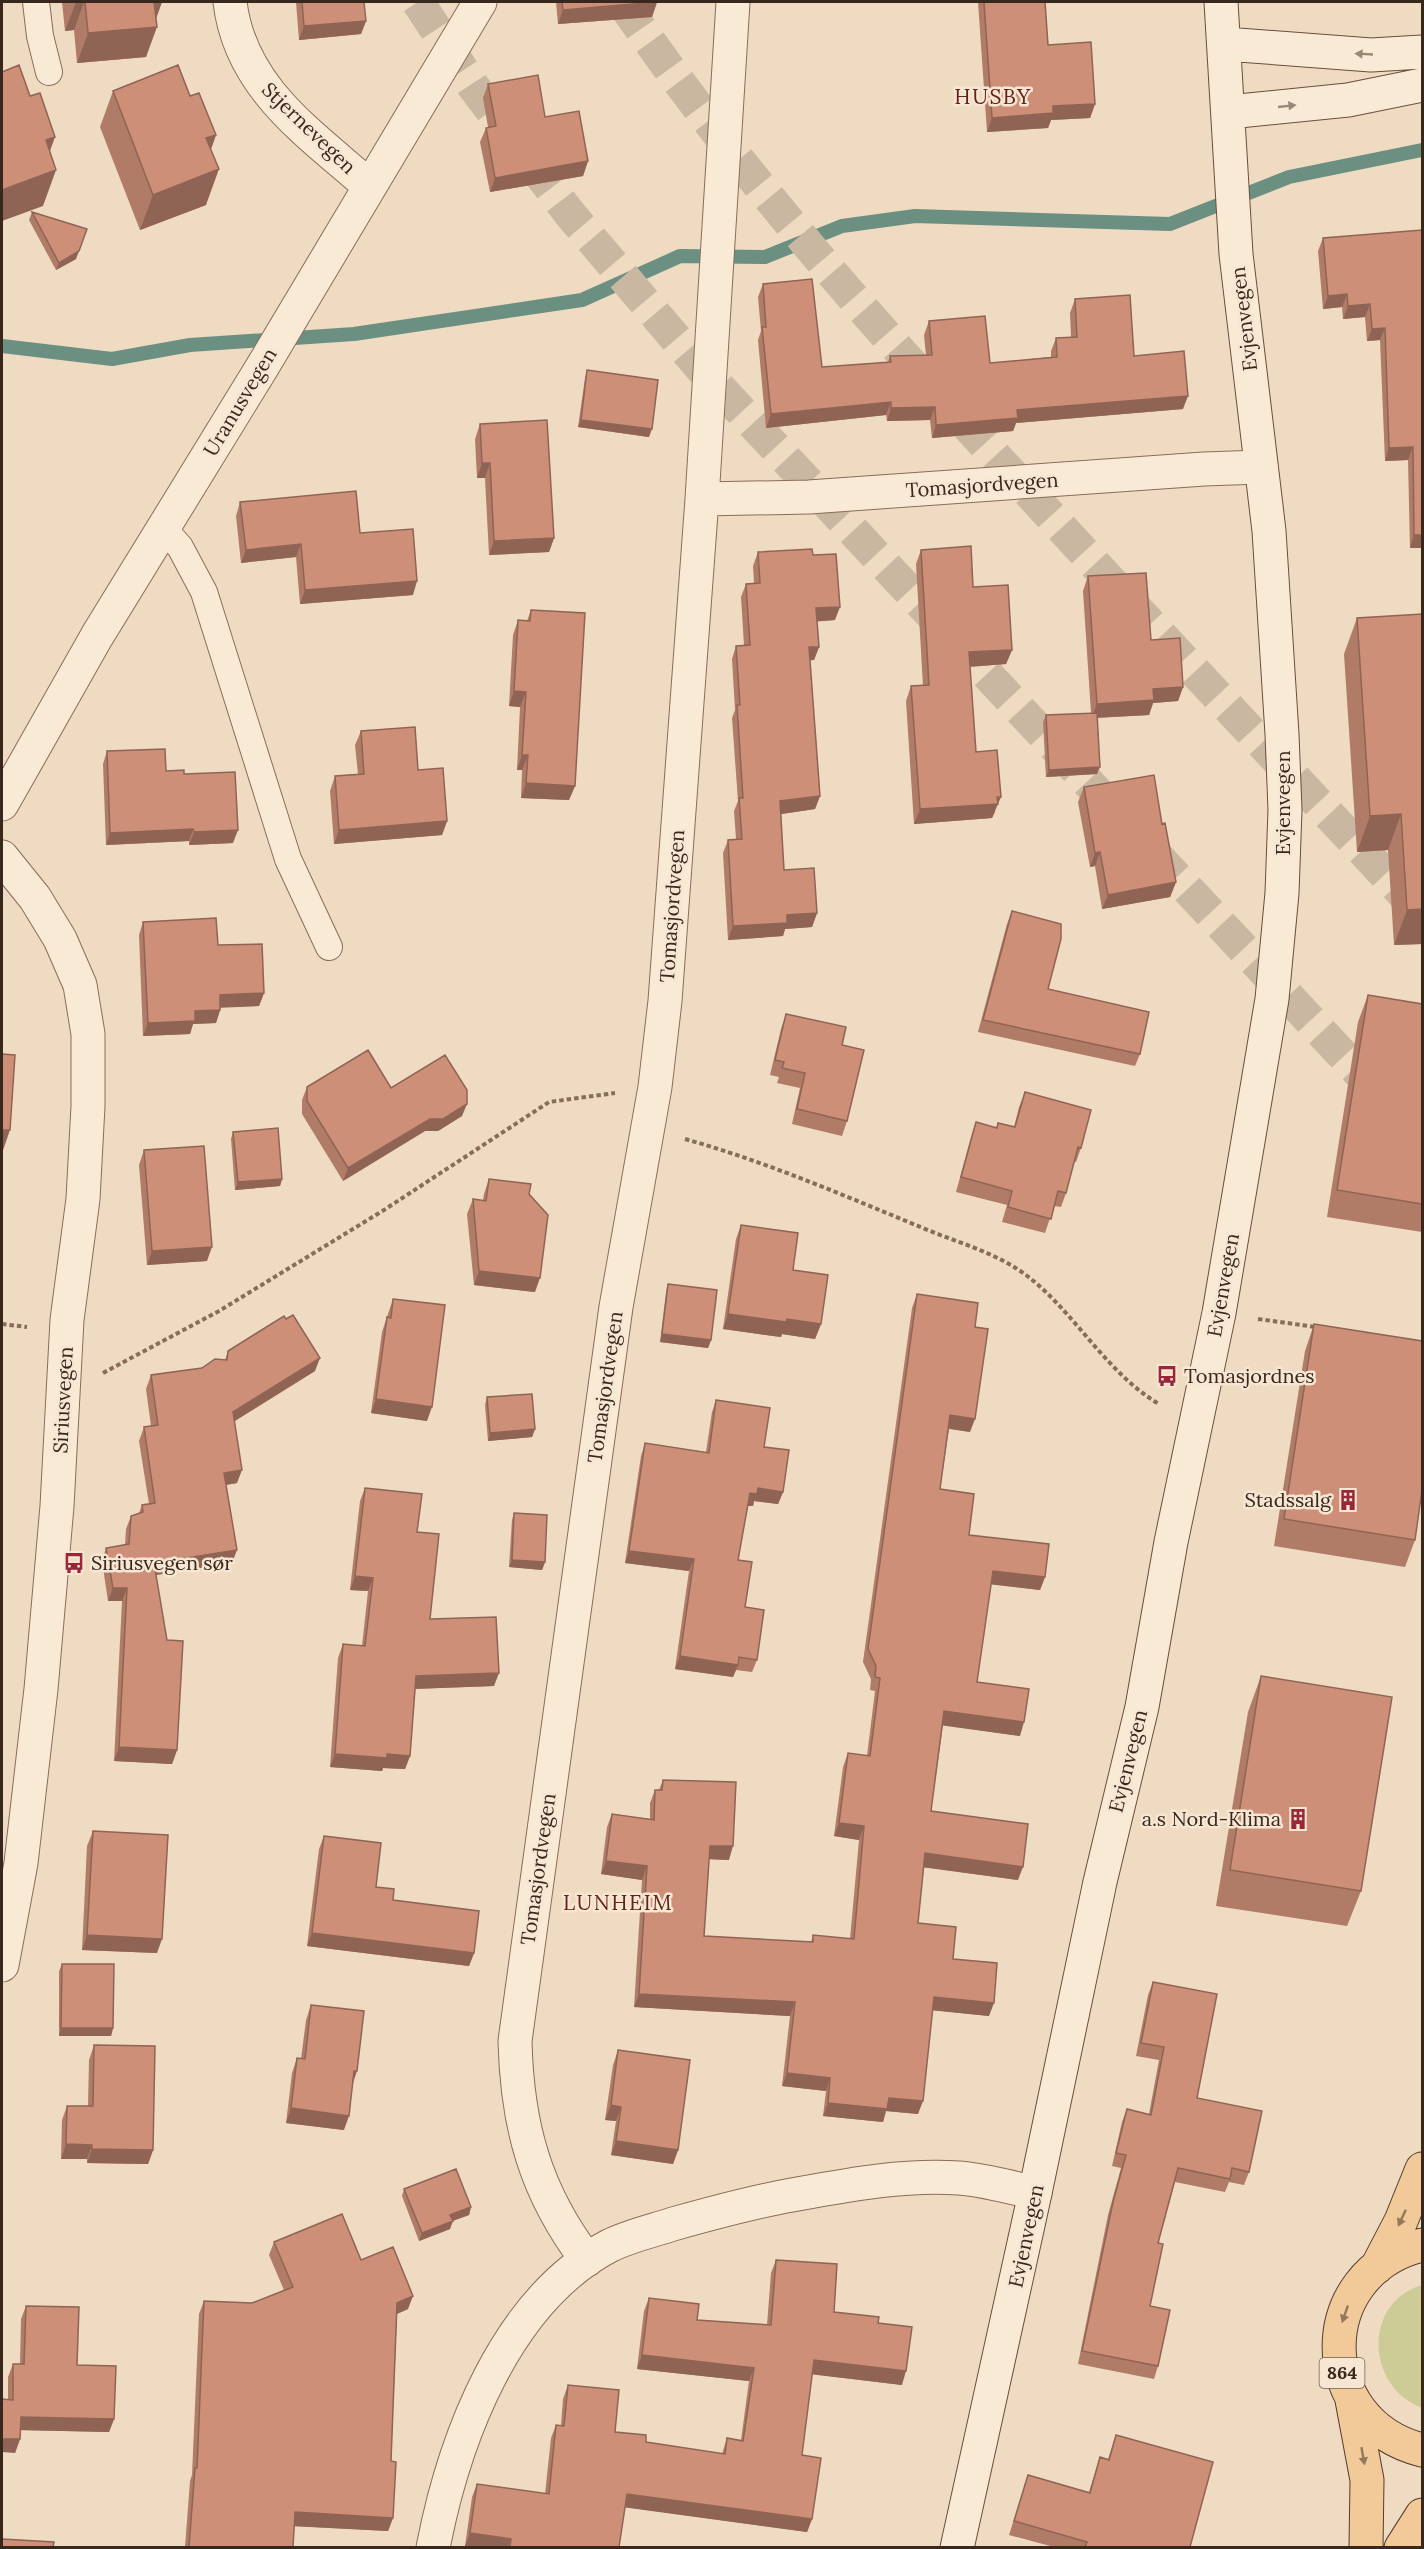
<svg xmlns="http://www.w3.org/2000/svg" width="1424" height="2549" font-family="Lora,serif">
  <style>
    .green { fill: #cdcb96 }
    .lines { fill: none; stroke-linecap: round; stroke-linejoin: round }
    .stream { stroke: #6b8f81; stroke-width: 14 }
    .highway-tunnel { stroke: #cab7a1; stroke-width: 33; stroke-dasharray: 33 16; stroke-linecap: butt }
    .lane-casing { stroke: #896c59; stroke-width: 28 }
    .street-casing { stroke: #896c59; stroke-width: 35 }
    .secondary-casing { stroke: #6a4d3c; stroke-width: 35 }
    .primary-casing { stroke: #563b2d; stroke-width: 35 }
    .path { stroke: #896c59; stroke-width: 4; stroke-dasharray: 4.5 3; stroke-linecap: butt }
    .lane { stroke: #f9ead6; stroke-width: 26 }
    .street { stroke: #f9ead6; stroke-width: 33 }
    .secondary { stroke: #f9ead6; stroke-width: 33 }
    .primary { stroke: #f2ca99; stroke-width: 33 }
    .wall { fill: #b07b67 }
    .shaded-wall { fill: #906454 }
    .building { fill: #cd8f78; stroke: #906454; stroke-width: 1.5 }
    .oneway { fill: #98887a }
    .oneway2 { fill: #95785b }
    .labels { text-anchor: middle; stroke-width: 5; stroke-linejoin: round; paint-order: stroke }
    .shield { fill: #f6e6d2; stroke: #716053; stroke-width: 1.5 }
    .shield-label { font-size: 18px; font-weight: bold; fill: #38271d }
    .street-label { font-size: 20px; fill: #38271d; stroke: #f6e6d2 }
    .poi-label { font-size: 20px; fill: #38271d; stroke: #f6e6d2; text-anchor: start }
    .neighbourhood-label { font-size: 21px; letter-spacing: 1.5px; fill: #65211c; stroke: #f6e6d2 }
  </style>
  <rect width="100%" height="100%" fill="#efdbc2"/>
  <path class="green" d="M1422 2285V2408C1366 2387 1362 2303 1422 2285Z"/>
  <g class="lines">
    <path class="stream" d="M2 346 112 359 190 345 354 334 582 300 680 256 765 257 842 226 915 216 1170 224 1289 177 1422 150"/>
    <path class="highway-tunnel" d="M418 2 473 86 570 214 700 367 1422 1140
      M622 2C744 180 888 341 1035 499 1163 639 1293 776 1422 914"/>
    <defs>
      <path id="lane" d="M36 2 40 36 49 72
        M163 528 180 547 204 592 288 859 329 947"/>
      <path id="street" d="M230 2C240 87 308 132 368 185
        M702 499 809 497 1204 469 1261 467
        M2 804 97 636 261 369 480 2
        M2 857 35 898 60 939 80 985 88 1034V1106L83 1199 67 1320 57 1506 41 1689 21 1863 2 1965
        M587 2260C535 2192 517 2125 515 2041L616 1307 655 1087 665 1001 702 499 733 2
        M433 2548C454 2439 505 2301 609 2246 629 2236 652 2231 673 2224 712 2213 752 2202 792 2195 847 2185 904 2174 959 2178 985 2180 1010 2187 1035 2193"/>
      <path id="secondary" d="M1225 44 1371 55 1422 52
        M1229 112 1348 100 1422 85
        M957 2548 1035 2193 1100 1882 1142 1707 1171 1542 1219 1313 1272 999 1282 893 1285 810 1282 734 1269 531 1236 254 1221 2"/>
      <path id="primary" d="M1422 2245C1311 2272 1312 2422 1422 2450
        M1377 2267 1401 2221 1422 2169
        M1352 2400 1367 2480 1366 2548
        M1401 2548 1422 2515"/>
    </defs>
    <use href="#lane" class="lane-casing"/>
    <use href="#street" class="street-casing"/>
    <use href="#secondary" class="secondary-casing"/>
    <use href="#primary" class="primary-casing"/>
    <path class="path" d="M685 1139C767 1162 845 1196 923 1228 958 1243 995 1252 1026 1275 1075 1312 1105 1372 1159 1404
      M1258 1319 1316 1327
      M2 1324 27 1327
      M103 1373 219 1311 384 1210 549 1102 615 1093"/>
    <use href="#lane" class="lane"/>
    <use href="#street" class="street"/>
    <use href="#secondary" class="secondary"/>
    <use href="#primary" class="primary"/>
  </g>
  <path class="wall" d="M62 2H162L156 18 146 57 77 63 74 30 65 31Z
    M296 2H364L366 21 361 34 299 40Z
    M556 2H657L652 17 558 24Z
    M978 2H1045L1048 45 1095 104 1090 118 1051 120 1048 128 987 132Z
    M488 84 545 117 588 161 583 176 490 192 480 142 486 128 488 127 483 98Z
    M113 91 190 96 216 135 211 149 206 205 140 230 100 127Z
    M32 212 76 259 56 270 29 220Z
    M1422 230V548H1410L1408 460 1385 461 1380 340 1367 341 1365 317 1343 319 1342 307 1323 309 1318 251 1323 238Z
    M763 284 822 367 888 362 890 356 926 355 924 335 929 321 990 363 1051 357V351L1056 338 1071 337 1070 313 1075 299 1134 356 1183 409 1016 423 1013 431 932 438 930 420 887 421 886 415 766 428 758 340 761 331 758 297Z
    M587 370 649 437 578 427 585 378Z
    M480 424 554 538 549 552 489 555 485 478H477L475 439Z
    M240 502 360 533 413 595 300 604 296 557 241 563 236 516Z
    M921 550 973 587 1012 650 1006 664 970 667 976 752 995 812 992 818 914 824 906 701 911 686H923L916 564Z
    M758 552 813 555 835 620 817 621 819 647 814 660H810L820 796 815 809 781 814 784 870 817 913 812 927 785 929 783 936 728 940 723 853 728 840 736 839 734 811 738 801 732 718 735 710 732 659 736 646 744 645 741 597 746 584 754 583 753 566Z
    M1088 576 1151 640 1183 687 1178 701 1153 703 1149 715 1097 718V774L1046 777 1043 722 1046 715 1091 713 1083 591Z
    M531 610 575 786 569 800 521 798 522 770H517L520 707 509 706 513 635 518 620 527 621Z
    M1422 614V944L1394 945 1388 850 1357 852 1344 654 1357 618Z
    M361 731 418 770 447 821 442 835 334 844 330 791 335 776 358 774 355 745Z
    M107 751 166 771 184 774 233 843 189 845V841L106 845 103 764Z
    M1084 787 1162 824 1176 882 1170 897 1102 909 1095 866 1090 867 1078 802Z
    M1012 911 1048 989 1140 1054 1135 1066 978 1032 1007 924Z
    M143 922 218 945 264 993 259 1006 220 1007V1010L216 1023 193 1024 190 1034 143 1036 139 935Z
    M1368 995 1422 1004V1232L1327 1217 1358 1022Z
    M786 1014 842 1045 847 1121 842 1136 792 1124 800 1088 777 1083 779 1077 770 1075 781 1029Z
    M307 1087 391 1088 462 1116 438 1131H425L343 1181 302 1114V1100Z
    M1025 1092 1081 1148 1076 1162H1074L1066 1193 1061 1207 1054 1206 1045 1233 1002 1222 1007 1205 956 1192 971 1137 976 1122 996 1128 998 1123 1014 1127 1019 1107Z
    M233 1132 282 1179 280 1186 235 1190 231 1139Z
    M144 1150 207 1261 147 1265 139 1165Z
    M489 1179 535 1292 474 1285 467 1214 473 1199 483 1200 484 1194Z
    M741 1225 793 1270 821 1324 815 1339 782 1334 781 1337 723 1329 736 1239Z
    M668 1284 711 1340 708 1348 660 1342 666 1292Z
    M917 1294 975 1327 970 1432 949 1429 940 1489 969 1535 1045 1577 1040 1590 991 1584 977 1682 1020 1736 943 1725 931 1811 1018 1880 924 1867 918 1923 953 1959 989 2016 933 2010 918 2114 886 2111 883 2122 823 2116 826 2091 782 2086 790 2016 634 2007 642 1880 601 1874 607 1827 612 1814 650 1819V1803L655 1790H659L663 1780 729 1860 709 1859 704 1936 811 1942 813 1935 850 1939 859 1840 834 1836 843 1767 848 1753 867 1756 875 1691 870 1690 871 1679 863 1662 912 1308Z
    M393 1299 427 1421 371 1413 382 1332Z
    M1314 1324 1415 1540 1405 1567 1274 1546 1305 1351Z
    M228 1351 315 1371 235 1421 237 1483 226 1485 232 1563 156 1575 177 1750 172 1764 114 1761 122 1601H108L102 1561 106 1548 125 1545 126 1529 131 1516 139 1513 142 1505 149 1504 139 1441 144 1427 151 1426 146 1389 151 1375 202 1368 225 1360Z
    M487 1397 535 1429 532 1437 488 1441 485 1405Z
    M716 1400 764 1447 783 1492 778 1504 754 1501 753 1506H748L738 1560 745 1607 757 1660 752 1672 736 1670 733 1677 675 1669 689 1571 625 1563 641 1456 645 1443 706 1452 712 1412Z
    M365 1488 417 1532 430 1619 494 1686 415 1689 410 1756 405 1769 383 1768 382 1771 330 1767 338 1658 343 1644 362 1646 368 1591 350 1590 360 1501Z
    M514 1513 545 1562 542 1570 509 1567 512 1520Z
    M1261 1676 1361 1891 1347 1926 1216 1906 1248 1712Z
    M93 1831 157 1953 82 1950 87 1846Z
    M324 1836 376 1887 393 1900 474 1953 469 1966 307 1946 319 1849Z
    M62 1964 113 2028 111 2036H59V1971Z
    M1153 1982 1197 2098 1249 2172 1244 2185 1229 2182 1225 2192 1175 2182 1158 2243 1150 2306 1158 2366 1154 2379 1078 2364 1108 2215 1121 2168 1112 2166 1122 2122 1127 2109 1149 2114 1159 2060 1136 2056 1148 1995Z
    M311 2005 344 2130 286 2123 292 2073 297 2058 301 2059 306 2020Z
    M94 2045 153 2150 148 2164 87 2163V2159H61L62 2120 67 2106H88L89 2060Z
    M618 2050 678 2150 673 2164 611 2155 616 2121 605 2120 613 2065Z
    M404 2189 471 2207 469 2215 452 2221 450 2229 419 2241 402 2196Z
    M274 2242 361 2260 408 2309 397 2314 391 2461 393 2518 388 2531 294 2526 293 2547H185L190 2481 192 2475 199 2314 204 2301 252 2303 284 2290 269 2255Z
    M776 2260 834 2312 878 2323 902 2385 812 2374 802 2455 812 2519 807 2532 625 2507 619 2547H476L465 2546 472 2497 477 2484 545 2494 551 2438 556 2425H561L563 2399 568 2385 615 2432 646 2442 722 2454 727 2438 741 2440 749 2381 637 2369 644 2311 649 2298 697 2320 767 2325 771 2273Z
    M26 2306 77 2365 114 2419 109 2432 20 2430V2439L15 2453 8 2400V2377L13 2364H20L21 2319Z
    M1116 2435 1190 2547H1054L1009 2535 1028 2475 1089 2492 1100 2457 1108 2459Z"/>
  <path class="shaded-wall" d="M76 2H84L74 30 65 31Z
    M151 2H162L154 24Z
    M657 2 652 17 558 24 563 10Z
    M366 21 361 34 299 40 304 26Z
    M157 27 146 57 77 63 88 33Z
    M1095 104 1090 118 1051 120 1048 128 987 132 992 118 1053 106Z
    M216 135 203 171 206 138Z
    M55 137 42 173 46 140Z
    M588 161 583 176 490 192 495 178Z
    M219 169 206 205 140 230 153 195Z
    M56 170 43 206 2 221V190Z
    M79 251 76 259 56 270 59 263Z
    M1347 294 1342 307 1323 309 1328 296Z
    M1370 304 1365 317 1343 319 1348 306Z
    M1385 328 1380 340 1367 341 1372 329Z
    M1188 396 1183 409 1016 423 1013 431 932 438 936 425 1017 410Z
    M891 402 886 415 766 428 771 414Z
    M935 407 930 420 887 421 891 408Z
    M581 420 652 429 649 437 578 427Z
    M1413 447 1408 460 1385 461 1389 448Z
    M482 463H490L485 478H477Z
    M1414 535H1422V548H1410Z
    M554 538 549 552 489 555 494 541Z
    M301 544 296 557 241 563 246 550Z
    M417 581 413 595 300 604 305 590Z
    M840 607 835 620 811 622 816 608Z
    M809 647H819L814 660 804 661Z
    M1012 650 1006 664 964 667 969 652Z
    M1183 687 1178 701 1153 703 1149 715 1091 718 1097 704 1153 689Z
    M514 691 526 692 520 707 509 706Z
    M522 755H528L522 770H517Z
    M1100 767 1097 774 1046 777 1049 770Z
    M526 783 575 786 569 800 521 798Z
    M820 796 815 809 775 815 780 801Z
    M1001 797 992 818 914 824 920 809Z
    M1401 814 1388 850 1357 852 1370 816Z
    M447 821 442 835 334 844 339 830Z
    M193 829 189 841 106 845 110 833Z
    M238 830 233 843 189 845 194 832Z
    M1100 852 1095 866 1090 867 1095 853Z
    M1176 882 1170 897 1102 909 1108 895Z
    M1422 909V944L1394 945 1407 910Z
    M817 913 812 927 785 929 783 936 728 940 733 926 787 915Z
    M264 993 259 1006 215 1008 220 995Z
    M220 1010 216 1023 193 1024 190 1034 143 1036 148 1023 195 1011Z
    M467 1104 462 1116 438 1131H425L343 1181 348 1168 430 1119Z
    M2 1130H10L2 1153Z
    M282 1179 280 1186 235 1190 238 1182Z
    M212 1247 207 1261 147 1265 152 1251Z
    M479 1271 540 1278 535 1292 474 1285Z
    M728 1314 787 1319 821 1324 815 1339 782 1334 781 1337 723 1329Z
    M662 1334 711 1340 708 1348 660 1342Z
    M320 1358 315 1371 228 1425 233 1412Z
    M376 1399 432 1407 427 1421 371 1413Z
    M950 1415 975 1419 970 1432 946 1428Z
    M535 1429 532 1437 488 1441 490 1433Z
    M242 1470 237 1483 219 1486 224 1473Z
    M758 1488 783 1492 778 1504 754 1501 753 1506H745L750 1493Z
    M237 1550 232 1563 149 1576 154 1563Z
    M629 1551 694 1559 689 1571 625 1563Z
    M512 1560 545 1562 542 1570 509 1567Z
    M993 1571 1045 1577 1040 1590 988 1584Z
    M355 1576 373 1578 368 1591 350 1590Z
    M113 1588H127L122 1601H108Z
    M680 1656 738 1665 733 1677 675 1669Z
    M499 1673 494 1686 411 1689 416 1676Z
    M944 1711 1024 1722 1020 1736 939 1725Z
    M119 1747 177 1750 172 1764 114 1761Z
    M335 1754H387L410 1756 405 1769 383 1768 382 1771 330 1767Z
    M839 1823 864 1826 859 1840 834 1836Z
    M710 1846H733L729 1860 705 1859Z
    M925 1853 1023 1867 1018 1880 921 1867Z
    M606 1861 647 1866 642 1880 601 1874Z
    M312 1933 474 1953 469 1966 307 1946Z
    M87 1935 162 1939 157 1953 82 1950Z
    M639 1994 795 2002 790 2016 634 2007Z
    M934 1997 994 2003 989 2016 929 2010Z
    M61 2028H113L111 2036H59Z
    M354 2071H357L352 2086Z
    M787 2073 830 2078 826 2091 782 2086Z
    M889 2098 923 2101 918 2114 886 2111 883 2122 823 2116 828 2103Z
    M611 2105 621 2107 616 2121 605 2120Z
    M291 2108 349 2116 344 2130 286 2123Z
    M616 2141 678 2150 673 2164 611 2155Z
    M66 2144 92 2145 87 2159H61Z
    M92 2149 153 2150 148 2164 87 2163Z
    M471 2207 469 2215 447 2223 450 2215Z
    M453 2221 450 2229 419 2241 422 2233Z
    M413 2296 408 2309 392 2316 397 2303Z
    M642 2355 754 2368 749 2381 637 2369Z
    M814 2360 906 2371 902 2385 809 2374Z
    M21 2417 114 2419 109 2432 16 2430Z
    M2 2439H20L15 2453 2 2452Z
    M627 2494 812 2519 807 2532 622 2507Z
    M295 2512 393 2518 388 2531 290 2526Z
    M470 2533 511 2539 508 2547H476L465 2546Z"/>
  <path class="building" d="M85 2H154L157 27 88 33Z
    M302 2H364L366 21 304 26Z
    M562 2H657L563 10Z
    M984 2H1045L1048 45 1091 42 1095 104 1053 106V113L992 118Z
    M19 65 30 96 40 93 55 137 46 140 56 170 2 190V72Z
    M178 65 190 96 199 93 216 135 206 138 219 169 153 195 113 91Z
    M538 75 545 117 579 111 588 161 495 178 486 128 496 126 488 84Z
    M32 212 87 229 79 251 59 263Z
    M1422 230V535H1414L1413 447 1389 448 1385 328 1372 329 1370 304 1348 306 1347 294 1328 296 1323 238Z
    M812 279 822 367 891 362 890 356 932 355 929 321 985 316 990 363 1057 357 1056 338 1077 337 1075 299 1130 295 1134 356 1184 351 1188 396 1017 410 1018 418 936 425 935 407 891 408V402L771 414 762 327H766L763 284Z
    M587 370 658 380 652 429 581 420Z
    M547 420 554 538 494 541 490 463H482L480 424Z
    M356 491 360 533 413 529 417 581 305 590 301 544 246 550 240 502Z
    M971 546 973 587 1008 585 1012 650 969 652 976 752 997 750 1001 797H997L998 804 920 809 911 686 929 685 921 550Z
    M812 549 813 555 836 554 840 607 816 608 819 647H809L820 796 780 801 784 870 814 868 817 913 787 915V923L733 926 728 840 742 839 739 798H743L737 705H740L736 646 750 645 746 584 760 583 758 552Z
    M1146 573 1151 640 1180 638 1183 687 1153 689 1154 700 1097 704 1088 576Z
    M531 610 585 613 575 786 526 783 528 755H522L526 692 514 691 518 620 530 621Z
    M1422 614V909L1407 910 1401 814 1370 816 1357 618Z
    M1097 713 1100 767 1049 770 1046 715Z
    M415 727 418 770 443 768 447 821 339 830 335 776 364 774 361 731Z
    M165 749 166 771 184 770V774L235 772 238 830 194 832 193 829 110 833 107 751Z
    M1154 775 1162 824 1165 823 1176 882 1108 895 1100 852 1095 853 1084 787Z
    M1012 911 1061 924V939L1048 989 1149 1012 1140 1054 983 1020Z
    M216 918 218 945 262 944 264 993 220 995V1010L195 1011V1021L148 1023 143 922Z
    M1368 995 1422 1004V1204L1337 1190Z
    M786 1014 846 1027 842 1045 864 1050 847 1121 797 1109 805 1073 782 1068 784 1062 775 1060Z
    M368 1050 391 1088 445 1055 467 1090V1104L443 1119H430L348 1168 307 1101V1087Z
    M2 1054 15 1055 10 1130H2Z
    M1025 1092 1091 1110 1081 1148 1078 1147 1066 1193 1058 1191 1051 1219 1008 1207 1012 1191 961 1177 976 1122 997 1128 998 1123 1015 1127Z
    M278 1128 282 1179 238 1182 233 1132Z
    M204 1146 212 1247 152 1251 144 1150Z
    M489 1179 531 1184 529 1194 548 1215 540 1278 479 1271 473 1199 486 1201Z
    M741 1225 798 1233 793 1270 828 1275 821 1324 787 1319 786 1322 728 1314Z
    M668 1284 717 1290 711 1340 662 1334Z
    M917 1294 978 1303 975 1327 988 1329 975 1419 950 1415 940 1489 974 1494 969 1535 1049 1544 1045 1577 993 1571 977 1682 1029 1689 1024 1722 944 1711 931 1811 1028 1824 1023 1867 925 1853 918 1923 956 1927 953 1959 997 1963 994 2003 934 1997 923 2101 889 2098 887 2109 828 2103 830 2078 787 2073 795 2002 639 1994 647 1866 606 1861 612 1814 654 1820 655 1790H662L663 1780 736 1782 733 1846H710L704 1936 813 1942V1935L854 1939 864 1826 839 1823 848 1753 870 1756 880 1678 875 1677 876 1666 868 1649Z
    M393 1299 445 1305 432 1407 376 1399 387 1317 391 1318Z
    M293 1315 320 1358 233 1412 242 1470 224 1473 237 1550 154 1563 167 1640 183 1641 177 1750 119 1747 127 1588H113L106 1548 129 1544 131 1516 143 1512 142 1505 155 1503 144 1427 158 1425 151 1375 202 1368 215 1359 227 1360 228 1351 284 1316 286 1319Z
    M1314 1324 1422 1341V1490L1415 1540 1284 1519Z
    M532 1394 535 1429 490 1433 487 1397Z
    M716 1400 770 1408 764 1447 789 1450 783 1492 758 1488 757 1494 750 1493 738 1560 752 1562 745 1607 764 1610 757 1660 739 1657 738 1665 680 1656 694 1559 629 1551 645 1443 709 1453Z
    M365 1488 422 1494 417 1532 439 1534 430 1619 496 1617 499 1673 416 1676 410 1756 387 1754V1758L335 1754 343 1644 365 1646 373 1578 355 1576Z
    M514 1513 547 1515 545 1562 512 1560Z
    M1261 1676 1392 1697 1361 1891 1230 1870Z
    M93 1831 168 1835 162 1939 87 1935Z
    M324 1836 381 1843 376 1887 394 1889 393 1900 479 1911 474 1953 312 1933Z
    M62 1964H114L113 2028H61Z
    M1153 1982 1217 1994 1197 2098 1262 2111 1249 2172 1232 2168 1230 2179 1178 2168 1158 2243 1163 2244 1150 2306 1170 2310 1158 2366 1082 2351 1113 2202 1126 2155 1116 2153 1127 2109 1151 2115 1164 2047 1141 2043Z
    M311 2005 364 2011 357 2071H354L349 2116 291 2108 297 2058 305 2059Z
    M94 2045 155 2046 153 2150 92 2149V2145L66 2144 67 2106H93Z
    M618 2050 690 2060 678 2150 616 2141 621 2107 611 2105Z
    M456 2169 471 2207 450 2215 453 2221 422 2233 404 2189Z
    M342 2214 361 2260 393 2247 413 2296 397 2303 391 2461 396 2462 393 2518 295 2512 293 2547H189L195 2468H197L204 2301 252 2303 293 2287 274 2242Z
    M776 2260 837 2264 834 2312 879 2317 878 2323 912 2327 906 2371 814 2360 802 2455 821 2458 812 2519 627 2494 619 2547H510L511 2539 470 2533 477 2484 549 2494 556 2425 564 2426 568 2385 619 2390 615 2432 646 2435V2442L725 2454 727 2438 743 2441 754 2368 642 2355 649 2298 699 2304 697 2320 771 2325Z
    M26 2306 79 2307 77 2365 116 2366 114 2419 21 2417 20 2439H2V2399L13 2400V2364H24Z
    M1116 2435 1213 2462 1190 2547H1085L1087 2542 1014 2521 1028 2475 1090 2493 1100 2457 1109 2460Z
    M2 2539 54 2542 53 2547H2Z"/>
  <defs><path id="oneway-solid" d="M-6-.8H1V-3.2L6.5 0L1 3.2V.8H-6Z" transform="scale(1.5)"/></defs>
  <g class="oneway">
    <use href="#oneway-solid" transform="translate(1364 54) rotate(-177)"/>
    <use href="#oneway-solid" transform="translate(1287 106) rotate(-6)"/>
  </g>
  <g class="oneway2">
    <use href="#oneway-solid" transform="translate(1402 2218) rotate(115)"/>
    <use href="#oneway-solid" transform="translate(1345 2314) rotate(109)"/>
    <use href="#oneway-solid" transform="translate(1363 2456) rotate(80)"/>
  </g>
  <defs>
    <symbol id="bus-bare" viewBox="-9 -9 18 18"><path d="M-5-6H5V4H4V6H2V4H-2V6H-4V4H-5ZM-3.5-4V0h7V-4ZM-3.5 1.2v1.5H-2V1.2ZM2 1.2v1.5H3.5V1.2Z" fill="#982839" stroke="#f6e6d2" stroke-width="2.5" paint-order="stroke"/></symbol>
    <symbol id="building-bare" viewBox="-9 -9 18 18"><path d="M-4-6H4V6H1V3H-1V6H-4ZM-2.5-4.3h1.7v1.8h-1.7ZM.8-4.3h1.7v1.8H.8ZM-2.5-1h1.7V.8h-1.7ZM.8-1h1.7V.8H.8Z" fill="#982839" stroke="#f6e6d2" stroke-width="2.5" paint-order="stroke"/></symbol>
  </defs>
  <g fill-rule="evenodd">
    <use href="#bus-bare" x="1152" y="1361" width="30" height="30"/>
    <use href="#building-bare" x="1333" y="1485" width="30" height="30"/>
    <use href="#bus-bare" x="59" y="1548" width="30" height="30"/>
    <use href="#building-bare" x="1283" y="1804" width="30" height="30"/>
  </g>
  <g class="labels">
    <rect class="shield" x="1319.5" y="2358" width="45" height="30" rx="4.5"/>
    <g class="shield-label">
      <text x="1342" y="2379">864</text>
    </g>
    <g class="street-label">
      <text transform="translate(309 128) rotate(44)" y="7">Stjernevegen</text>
      <text transform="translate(1244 319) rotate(-97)" y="7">Evjenvegen</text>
      <text transform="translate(240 402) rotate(-59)" y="7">Uranusvegen</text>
      <text transform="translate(982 485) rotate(-4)" y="7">Tomasjordvegen</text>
      <text transform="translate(1283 803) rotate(-90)" y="7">Evjenvegen</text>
      <text transform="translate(672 906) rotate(-86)" y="7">Tomasjordvegen</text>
      <text transform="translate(1223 1285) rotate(-80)" y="7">Evjenvegen</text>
      <text transform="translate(605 1387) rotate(-82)" y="7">Tomasjordvegen</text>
      <text transform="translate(63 1400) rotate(-87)" y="7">Siriusvegen</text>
      <text transform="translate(1128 1761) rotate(-76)" y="7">Evjenvegen</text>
      <text transform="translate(538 1869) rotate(-82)" y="7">Tomasjordvegen</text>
      <text transform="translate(1026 2236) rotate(-78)" y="7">Evjenvegen</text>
    </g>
    <g class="poi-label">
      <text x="1184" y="1383">Tomasjordnes</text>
      <text x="1331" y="1507" text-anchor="end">Stadssalg</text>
      <text x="91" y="1570">Siriusvegen sør</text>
      <text x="1281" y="1826" text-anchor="end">a.s Nord-Klima</text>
    </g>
    <g class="neighbourhood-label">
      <text x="993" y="104">HUSBY</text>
      <text x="618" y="1910">LUNHEIM</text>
    </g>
  </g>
  <rect width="1424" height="2549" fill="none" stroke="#38271d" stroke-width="6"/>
</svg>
